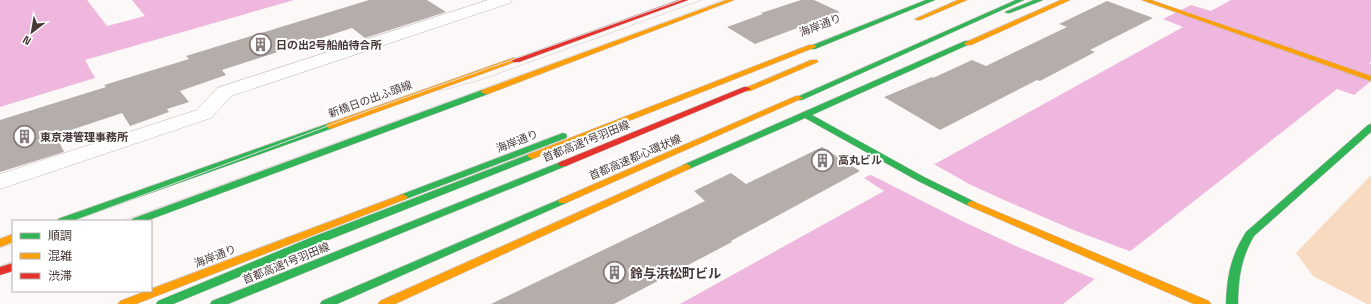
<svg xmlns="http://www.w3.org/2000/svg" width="1371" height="304" font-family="'Space Grotesk','Noto Sans JP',sans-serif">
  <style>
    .green { fill: #f8dac0 }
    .water { fill: #efb7dd }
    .pier { fill: #fdf8f8 }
    .building { fill: #b5adaa }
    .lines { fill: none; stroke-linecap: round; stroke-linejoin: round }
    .street-casing { stroke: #c2b9b9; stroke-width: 1 }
    .fast-casing { stroke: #c2b9b9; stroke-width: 1 }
    .slow-casing { stroke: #c2b9b9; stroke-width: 1 }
    .jam-casing { stroke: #c2b9b9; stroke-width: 1 }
    .street { fill: #fffefe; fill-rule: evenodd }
    .fast { fill: #30b455; fill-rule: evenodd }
    .slow { fill: #ff9f0a; fill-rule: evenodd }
    .jam { fill: #e5322d; fill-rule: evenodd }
    .tram { stroke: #e0dede; stroke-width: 1 }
    .labels { text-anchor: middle; stroke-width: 4; stroke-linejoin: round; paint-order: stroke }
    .street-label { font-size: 11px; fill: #463736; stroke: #fff }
    .poi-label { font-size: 11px; font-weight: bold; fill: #463736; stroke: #fff; text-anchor: start }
    .near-poi-label { font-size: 13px; font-weight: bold; fill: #463736; stroke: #fff; text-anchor: start }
  </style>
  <rect width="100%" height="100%" fill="#fdf8f8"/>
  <path class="green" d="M1371 175V304H1367L1313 276 1296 253Z"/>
  <path class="water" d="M0 0H294L85 60 95 78 0 107Z
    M1231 0H1371V62L1369 64H1371V81L1354 95 1337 89 1063 304H680L884 191 864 178 914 153 933 165 1183 27 1163 19 1191 5 1211 11Z"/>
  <path class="pier" d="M87 0H132L145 16 107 26Z
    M914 153 969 184 1004 200 1076 231 1132 252 1097 280 1018 247 964 222 869 174 902 157Z"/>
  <path class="building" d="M369 0H427L446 12 365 38 352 28 222 70 226 75 180 91 189 102 167 109 169 112 130 126 122 113 56 135 64 152 0 172V120L106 87 104 85 189 59 186 56Z
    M801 0H814L840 12 755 44 727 27 763 14 761 13Z
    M1107 1 1153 18 1090 50 1095 52 1040 81 1037 80 940 130 884 97 932 77 933 78 972 60 986 66 1067 27 1059 24Z
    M822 147 860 171 731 241 732 242 614 304H491L705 201 694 191 731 173 746 184Z"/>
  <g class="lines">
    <defs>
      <path id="street" d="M488 0H512L510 3 231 96 211 118 0 189V174L197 110 217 88Z"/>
      <path id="fast" d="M926 0H935L815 49H809L808 47Z
        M1016 0H1024L802 100H799L795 98Z
        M1034 0H1043L1010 13H1006L1005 12Z
        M965 41H971L972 43 812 115 924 177 975 202 977 204 975 206H969L918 181 805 118 689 169H683L681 167 683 165Z
        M482 90H485L489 92 488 94 146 221H131L132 219Z
        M330 123 334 126 333 128 72 221H57L58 219Z
        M1371 124V132L1254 236C1241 258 1238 279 1238 304H1226C1227 275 1231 256 1246 232L1368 125Z
        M563 133 566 134 567 136 566 138 406 199 403 200 398 197 400 195Z
        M532 153 537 156 535 158 318 244 173 304H156L158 301 310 238Z
        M563 161 566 162 568 164 566 166 228 304H210L212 301Z
        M563 198 568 201 566 203 337 304H320L322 301Z"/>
      <path id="slow" d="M725 0H734L488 94H485L481 92 482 90Z
        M958 0H967L920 20H916L915 19Z
        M1061 0H1070L971 45H965L964 43Z
        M1142 0H1151L1371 76V81Z
        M809 45H815L816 47 535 158 532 159 527 156 529 154Z
        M513 58H516L520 60 333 128 330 129 326 126 327 124Z
        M811 60H817L818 62 750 91H747L743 89Z
        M796 96H799L803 98 566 203H560L558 201 560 199Z
        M686 164 689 165 691 167 689 169 395 304H378L380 301Z
        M403 194 408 197 406 199 136 304H118L120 301 146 291H151V289Z
        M972 201 1209 301 1211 304H1194L969 206 967 204 969 202Z
        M13 234V242L0 247V239Z"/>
      <path id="jam" d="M679 0H688L519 62H513L512 60Z
        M744 87H747L751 89 566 166H560L558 164 560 162Z
        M13 263V271L0 275V267Z"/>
    </defs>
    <use href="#street" class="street-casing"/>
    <use href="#fast" class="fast-casing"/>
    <use href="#slow" class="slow-casing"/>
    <use href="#jam" class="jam-casing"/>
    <use href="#street" class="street"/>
    <use href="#fast" class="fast"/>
    <use href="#slow" class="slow"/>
    <use href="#jam" class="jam"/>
    <path class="tram" d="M439 91 480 80 702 0
      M74 221 373 109 681 0
      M122 221 725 0
      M0 248 13 244
      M0 266 13 261"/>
  </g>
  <defs>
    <symbol id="building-ring" viewBox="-11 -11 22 22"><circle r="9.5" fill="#fff" stroke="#867b7a" stroke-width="1.5"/><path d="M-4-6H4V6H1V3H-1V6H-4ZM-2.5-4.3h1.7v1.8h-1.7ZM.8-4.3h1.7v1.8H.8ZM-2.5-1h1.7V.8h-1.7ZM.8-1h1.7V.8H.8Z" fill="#867b7a"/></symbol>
  </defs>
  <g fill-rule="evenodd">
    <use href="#building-ring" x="248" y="32" width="25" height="25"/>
    <use href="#building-ring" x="12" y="124" width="25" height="25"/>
    <use href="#building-ring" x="810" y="148" width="25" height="25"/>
    <use href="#building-ring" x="602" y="260" width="25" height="25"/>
  </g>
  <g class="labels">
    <g class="street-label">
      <text transform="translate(820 25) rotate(-21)" y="4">海岸通り</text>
      <text transform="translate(370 99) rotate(-20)" y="4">新橋日の出ふ頭線</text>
      <text transform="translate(517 141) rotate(-21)" y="4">海岸通り</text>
      <text transform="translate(586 141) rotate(-22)" y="4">首都高速1号羽田線</text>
      <text transform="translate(635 157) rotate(-23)" y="4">首都高速都心環状線</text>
      <text transform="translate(215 256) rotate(-21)" y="4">海岸通り</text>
      <text transform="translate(286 263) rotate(-22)" y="4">首都高速1号羽田線</text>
    </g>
    <g class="poi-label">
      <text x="276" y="49">日の出2号船舶待合所</text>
      <text x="40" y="141">東京港管理事務所</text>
      <text x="838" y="164">高丸ビル</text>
    </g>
    <g class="near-poi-label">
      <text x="630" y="278">鈴与浜松町ビル</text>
    </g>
  </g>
  <rect x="12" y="220" width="140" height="72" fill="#ffffff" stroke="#b5afaf"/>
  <rect x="20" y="233" width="20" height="6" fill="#30b455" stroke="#b5afaf"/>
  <text x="48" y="240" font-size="12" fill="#463736">順調</text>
  <rect x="20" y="253" width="20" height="6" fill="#ff9f0a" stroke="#b5afaf"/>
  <text x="48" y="260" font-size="12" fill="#463736">混雑</text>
  <rect x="20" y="273" width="20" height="6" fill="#e5322d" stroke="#b5afaf"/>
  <text x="48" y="280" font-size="12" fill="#463736">渋滞</text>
  <g transform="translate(32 32) rotate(211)" stroke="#ffffff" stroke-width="3" paint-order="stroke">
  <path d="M0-3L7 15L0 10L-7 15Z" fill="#463736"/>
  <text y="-6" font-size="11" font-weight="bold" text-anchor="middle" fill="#463736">N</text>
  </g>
</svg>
